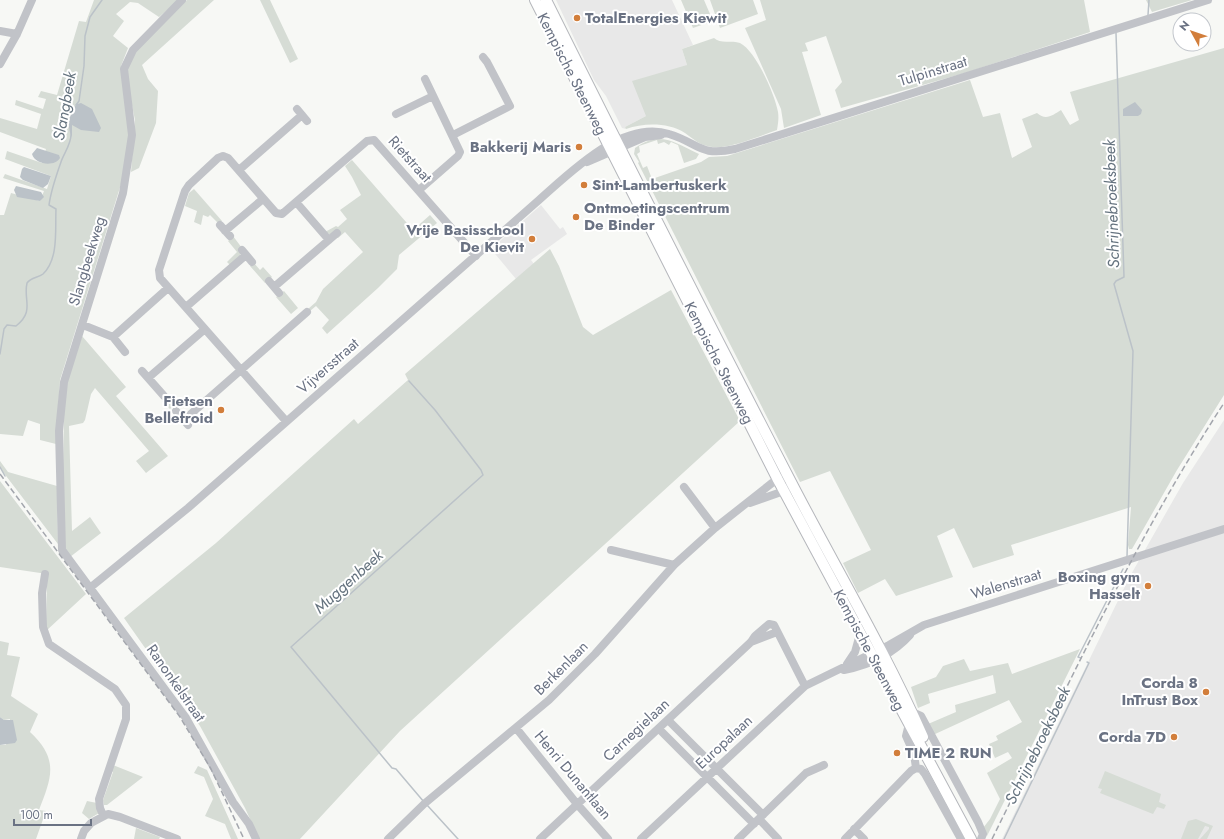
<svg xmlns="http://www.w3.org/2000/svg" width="1224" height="839" font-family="Jost,sans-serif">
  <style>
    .built { fill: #e8e8e8 }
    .green { fill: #d6dcd5 }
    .water { fill: #bbc2c8 }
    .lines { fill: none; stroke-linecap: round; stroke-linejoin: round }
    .stream { stroke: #bbc2c8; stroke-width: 1.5 }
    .major-casing { stroke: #b5b7bc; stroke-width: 12 }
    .minor { stroke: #c1c3c8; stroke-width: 8 }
    .major { stroke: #fff; stroke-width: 10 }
    .rail { stroke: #a3a6ad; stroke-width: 1.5; stroke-dasharray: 6 3; stroke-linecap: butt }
    .poi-dot { fill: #d27e3b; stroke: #fff; stroke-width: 1.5 }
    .labels { text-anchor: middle; stroke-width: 4; stroke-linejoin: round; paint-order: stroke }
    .poi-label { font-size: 15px; font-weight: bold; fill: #6a7283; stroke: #fff; text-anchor: end }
    .street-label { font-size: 15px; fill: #6a7283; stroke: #fff }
    .water-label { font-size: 16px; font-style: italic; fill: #65737f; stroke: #fff }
  </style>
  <rect width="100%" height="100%" fill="#f7f8f5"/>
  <path class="built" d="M556 0H672L693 45 682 49 687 65 646 116 625 127 626 129 622 128 606 96 594 80Z
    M541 205 560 229 563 227 567 234 531 260 534 264 516 279 491 249Z
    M1224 420V839H1002L1129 578 1183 483Z"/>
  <path class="green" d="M94 0H179L159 17 138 3 130 2 116 14 124 21 113 36 128 48 121 66 130 135 122 181 60 380 56 444 40 440V424L28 420 23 436 0 434V215H4L11 193 40 201 44 191 3 178 5 174 47 189 51 176 5 159 7 151 42 163 46 149 0 132V118L37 129 41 114 15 105 16 100 43 109 46 99 38 97 41 91 57 95 79 21 86 22Z
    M187 0H214L142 65 148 79 158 91 156 123 139 168 131 172 135 120 126 76 127 61 137 47Z
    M260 0H270L298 59 290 63Z
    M681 0H704L713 21 693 28Z
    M710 0H753L758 14 720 28Z
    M760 0H1084L1090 32 965 73 841 108 835 90 842 82 826 36 805 43 808 51 802 52 821 115 784 128 781 109 745 28 766 20Z
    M1146 0H1192L1152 12Z
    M714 38C720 44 732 40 740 43 756 51 775 95 778 112 779 118 778 124 777 130 759 136 730 149 712 147 701 146 693 139 685 133 667 122 644 123 626 129L625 127 646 116 632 81 687 65 682 49Z
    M1224 48V395L1177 470 1132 549H1129L1128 545 1131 507 1011 545 1014 555 973 568 954 528 937 536 953 577 896 596 885 579 858 593 843 563 871 550 830 471 800 482 638 163 639 162 634 154 635 148C661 130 674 143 699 154L696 159 684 163 678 145 671 142 669 145 664 142 658 144 657 140 639 146 640 152 637 154 643 168 647 166 652 179 701 162 709 157 727 156 970 80 983 117 1000 113 1012 158 1032 147 1022 119 1037 113C1046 121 1053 115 1061 110L1070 125 1079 120 1070 92Z
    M352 160 413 230 430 215 437 223 399 255 397 269 378 288 327 334 322 328 329 320 316 306 310 311 308 309 316 302 323 289 363 252 345 232 338 238 325 232 336 226 338 227 347 219 340 210 361 195 352 177 345 166Z
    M194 189 222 221 219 224 210 215 208 217 203 215 201 225 194 222 197 211 185 206 189 193Z
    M233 236 242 248 240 257 231 266 227 262 237 252 228 241Z
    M550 249 559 266 583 327 593 335 671 290 740 421 400 731 300 839H259L245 808 200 726 124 618 216 543 354 419 358 424 408 380 405 374Z
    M254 263 260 270 263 267 272 277 265 283 250 266Z
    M284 291 298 308 291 314 276 297Z
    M82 336 126 387 116 396 168 456 146 473 136 461 149 451 95 388 91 394 85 420 83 423 69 426 72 531 90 517 101 533 70 557 63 544 62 530 64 413 67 383Z
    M165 398 167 400 169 398 176 407 174 409 172 407 170 409 162 401Z
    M0 461 8 472 57 486 58 544 0 468Z
    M0 481 86 594 46 631 47 574 0 567Z
    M0 641 9 643 7 655 20 657 11 696 38 714 30 732C59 759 52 777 39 810L46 811 36 839H0V745H6L10 719 4 720 0 717Z
    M1080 649 987 836 983 828 990 819 1000 799 987 773 1012 758 1008 752 995 758 989 744 998 740 996 736 1022 722 1009 700 933 735 928 724 956 712 955 705 996 693 993 675 928 694 930 703 918 708 911 687 936 677 943 666 964 659 970 671 1008 663 1012 674Z
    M113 765 143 777 107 805H104L103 800 113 772 111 771Z
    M198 766 207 770 238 839H231L225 824 205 816 213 799 204 777 194 773Z
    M1105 771 1161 794 1159 802 1166 805 1164 809 1157 807 1153 814 1100 793 1102 789 1098 788Z
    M87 801 97 803 99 813 89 819 82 813Z
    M1196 819 1213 826 1207 839H1200L1209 829V827L1205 826 1198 839H1181L1188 821Z
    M136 828 160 837 159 839H134Z"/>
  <path class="water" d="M1135 102 1142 110 1141 114 1138 116H1123V109Z
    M81 103 92 109 101 128 99 132 81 130 72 125V137C66 126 69 113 77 104Z
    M37 148 59 155 60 158C55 167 35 165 32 154Z
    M24 167 51 176 48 184 43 188 23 180 20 177 22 169Z
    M16 186 41 192 44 197 40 201 17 197 14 190Z
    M0 717 4 720H13L17 740 15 743 0 745Z"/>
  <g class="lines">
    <path class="stream" d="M1148 15 1149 0
      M1116 33 1124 277 1116 281 1114 284 1133 351 1127 557
      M76 105 79 101 84 66 85 36 90 17 102 0
      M0 354 4 329 7 325 16 326C35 311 23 300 27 283 31 277 38 278 43 274 59 259 55 229 56 209L49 205C51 190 56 176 61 162 64 153 72 143 71 133
      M409 381 435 410 481 470 483 475 291 647 392 768 396 769 424 802
      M0 467 5 476
      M1081 658 1078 657 1123 569
      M427 805 458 839
      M1004 839 1089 663 1087 662"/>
    <defs>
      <path id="major" d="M535 0 778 480 971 839
        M546 0C626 161 708 322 791 482 835 567 884 649 923 737"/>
    </defs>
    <use href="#major" class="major-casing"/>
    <path class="minor" d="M182 0 133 50 124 69 132 135 123 193 64 382 59 431 62 550 186 718 233 802 249 824 256 839
      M0 31 17 34
      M0 64 17 34 32 0
      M297 109 307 121
      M396 114 433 96
      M453 135 510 106 487 62 483 57
      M587 162 645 137 661 135
      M239 170 302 115
      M419 190 458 156 460 152 425 79
      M296 202 329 240
      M220 225 230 236
      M225 231 263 199
      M242 250 252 262
      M269 281 279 293
      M274 287 337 233
      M186 307 246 255
      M83 325 113 337 125 352
      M113 337 168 288
      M142 371 164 396
      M148 378 205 329
      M176 411 188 425
      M184 420 307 312
      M286 421 160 278 159 270 185 191 189 185 218 158 223 156 228 158 276 213 282 214 367 141 374 140 476 256
      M684 487 715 528
      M750 503 784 491 788 487
      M611 550 674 565
      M45 574 42 593 43 627 49 644 115 689 126 705V719L99 799 100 808 103 815
      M91 587 188 508 539 200C571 172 623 119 669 134 699 143 699 157 735 149L1208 0
      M751 642 777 632
      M847 664 855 652 860 634
      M844 670C869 665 892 655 910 635
      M912 712 921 716 978 822 983 834 981 839
      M668 720 763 815
      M909 724 906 736 914 754 916 768
      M516 728 577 804 608 839
      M659 729 754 824
      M916 768 921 769 925 774 961 839
      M759 819 778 839
      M854 829 864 839
      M81 839 84 831 91 823 108 814 120 817 177 839
      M388 839 424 804 549 700 595 654 674 565 715 528 772 483 783 478
      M540 839 751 642 755 636 769 624 774 625 805 686
      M641 839 805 686 889 645 924 625 1224 529
      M738 839 806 773 824 765
      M845 839 911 771 916 768"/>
    <use href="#major" class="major"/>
    <path class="rail" d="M0 474 180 717 211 769 244 839
      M992 839C1065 692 1134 541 1224 403"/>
  </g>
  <g class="poi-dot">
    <circle cx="577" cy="18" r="4"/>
    <circle cx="579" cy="147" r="4"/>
    <circle cx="584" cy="185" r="4"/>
    <circle cx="576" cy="217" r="4"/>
    <circle cx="532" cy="239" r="4"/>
    <circle cx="221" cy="410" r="4"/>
    <circle cx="1148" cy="586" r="4"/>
    <circle cx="1206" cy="692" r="4"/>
    <circle cx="1174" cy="737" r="4"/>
    <circle cx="897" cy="753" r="4"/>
  </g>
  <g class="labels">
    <g class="poi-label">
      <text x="585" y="23" text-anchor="start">TotalEnergies Kiewit</text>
      <text x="571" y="152">Bakkerij Maris</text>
      <text x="592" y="190" text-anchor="start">Sint-Lambertuskerk</text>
      <text x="584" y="213" text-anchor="start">Ontmoetingscentrum<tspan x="584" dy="17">De Binder</tspan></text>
      <text x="524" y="235">Vrije Basisschool<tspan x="524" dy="17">De Kievit</tspan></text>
      <text x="213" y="406">Fietsen<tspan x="213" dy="17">Bellefroid</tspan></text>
      <text x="1140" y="582">Boxing gym<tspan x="1140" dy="17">Hasselt</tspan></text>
      <text x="1198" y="688">Corda 8<tspan x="1198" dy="17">InTrust Box</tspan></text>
      <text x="1166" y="742">Corda 7D</text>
      <text x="905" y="758" text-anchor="start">TIME 2 RUN</text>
    </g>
    <g class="street-label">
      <text transform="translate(933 71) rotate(-17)" y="5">Tulpinstraat</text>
      <text transform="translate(572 74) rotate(63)" y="5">Kempische Steenweg</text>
      <text transform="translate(410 159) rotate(48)" y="5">Rietstraat</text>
      <text transform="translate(87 261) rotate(-73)" y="5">Slangbeekweg</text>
      <text transform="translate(719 363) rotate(63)" y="5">Kempische Steenweg</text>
      <text transform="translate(328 366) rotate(-41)" y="5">Vijversstraat</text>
      <text transform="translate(1006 584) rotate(-17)" y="5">Walenstraat</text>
      <text transform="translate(869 650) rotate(62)" y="5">Kempische Steenweg</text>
      <text transform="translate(561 668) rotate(-45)" y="5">Berkenlaan</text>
      <text transform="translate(176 683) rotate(55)" y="5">Ranonkelstraat</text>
      <text transform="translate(636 730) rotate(-43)" y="5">Carnegielaan</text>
      <text transform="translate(724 742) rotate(-43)" y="5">Europalaan</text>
      <text transform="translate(573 775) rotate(50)" y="5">Henri Dunantlaan</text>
    </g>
    <g class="water-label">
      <text transform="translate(64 106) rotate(-80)" y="6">Slangbeek</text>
      <text transform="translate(1111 204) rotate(-92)" y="6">Schrijnebroeksbeek</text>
      <text transform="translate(348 581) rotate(-42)" y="6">Muggenbeek</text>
      <text transform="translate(1037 745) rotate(-64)" y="6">Schrijnebroeksbeek</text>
    </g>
  </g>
  <g transform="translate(1192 32) rotate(310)"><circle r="19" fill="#ffffff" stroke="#c3c7cd"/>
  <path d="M0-3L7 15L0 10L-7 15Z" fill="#d27e3b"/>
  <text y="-6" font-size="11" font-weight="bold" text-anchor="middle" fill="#6a7283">N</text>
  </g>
  <path d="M14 819v6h77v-6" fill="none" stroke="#6a7283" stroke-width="2"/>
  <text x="20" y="819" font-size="12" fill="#6a7283" stroke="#ffffff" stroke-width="3" paint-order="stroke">100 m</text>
</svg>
